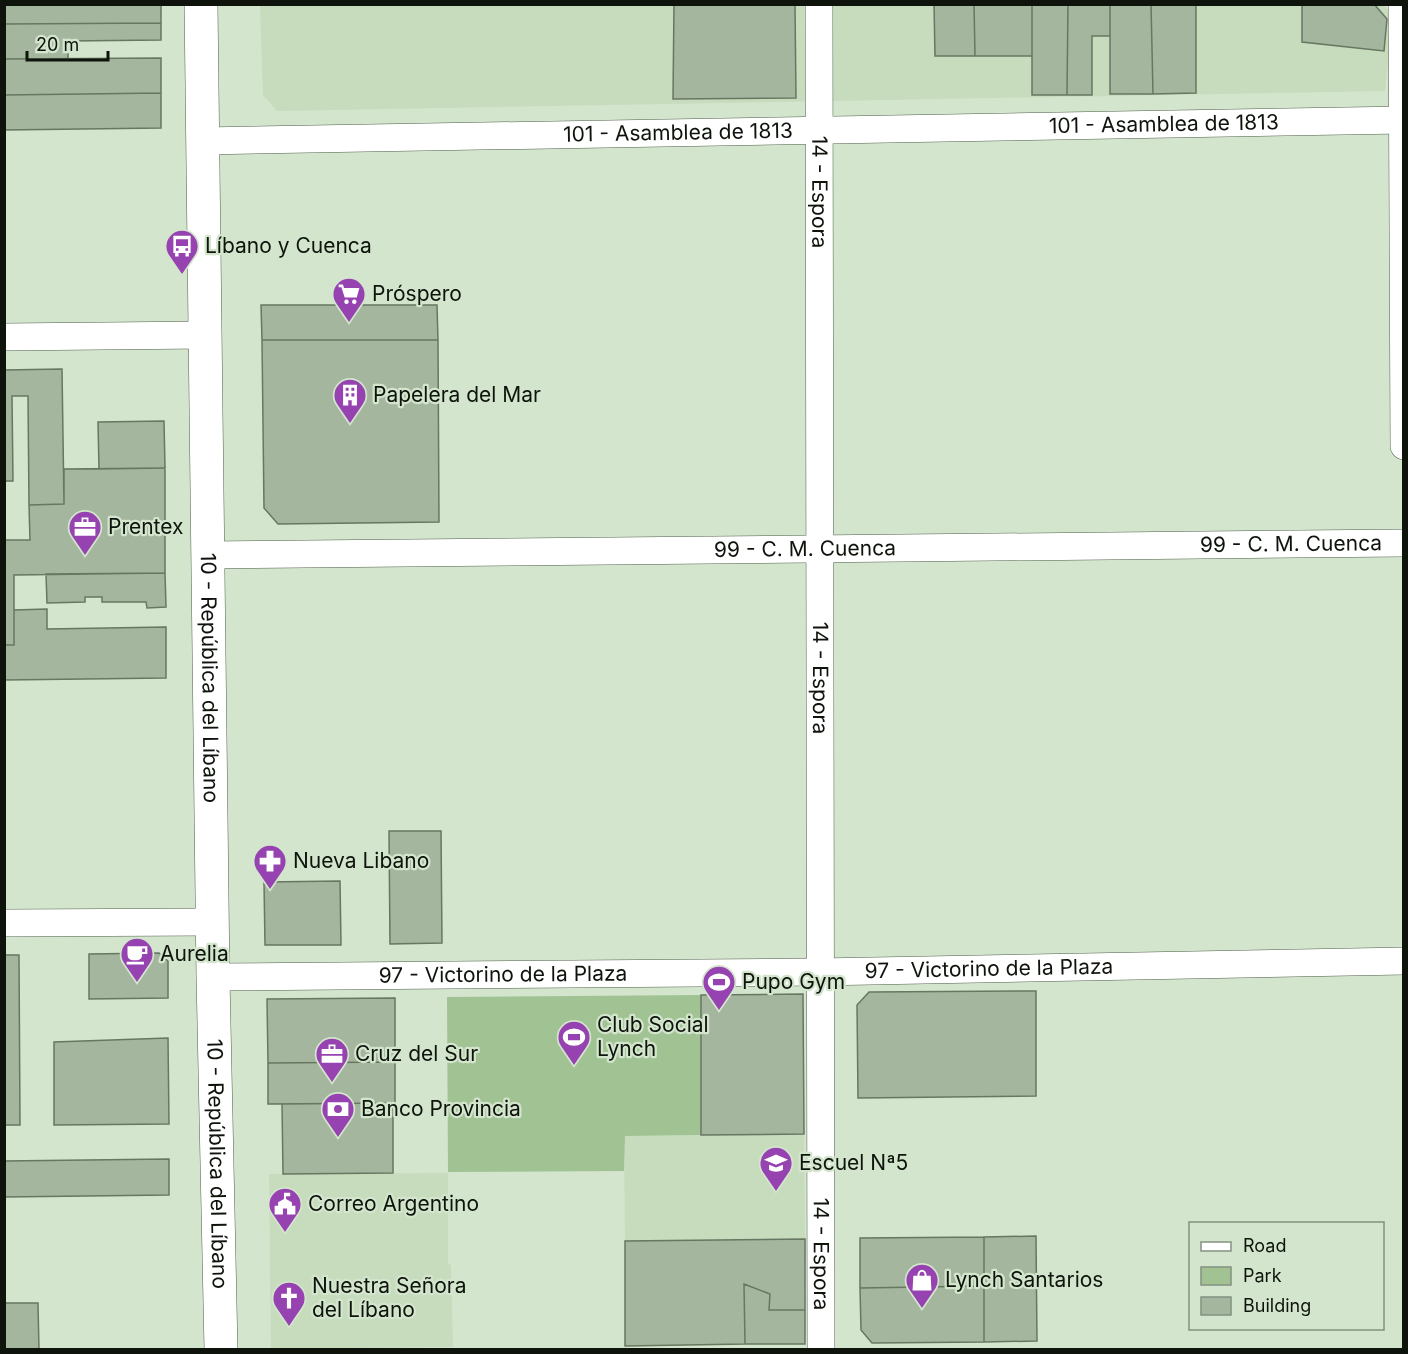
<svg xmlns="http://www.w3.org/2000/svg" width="1408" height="1354" font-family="Inter,sans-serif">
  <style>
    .built { fill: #c6dcbd }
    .green { fill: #a1c394 }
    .building { fill: #a5b69e; stroke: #677761; stroke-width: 1.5 }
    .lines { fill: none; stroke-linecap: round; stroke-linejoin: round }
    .minor-casing { stroke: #50604b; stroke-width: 28 }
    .primary-casing { stroke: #50604b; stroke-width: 34 }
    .minor { stroke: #fff; stroke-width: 27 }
    .primary { stroke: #fff; stroke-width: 33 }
    .labels { text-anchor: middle; stroke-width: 4.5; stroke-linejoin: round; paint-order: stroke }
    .street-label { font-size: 21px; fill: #0e140c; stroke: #d3e5cd }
    .poi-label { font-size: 21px; fill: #0e140c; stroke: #d3e5cd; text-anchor: start }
  </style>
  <rect width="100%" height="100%" fill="#d3e5cd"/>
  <path class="built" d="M1382 4 1393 15 1385 91 277 111 263 95 260 5Z
    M804 1134 805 1239 625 1241 624 1136Z
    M448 1173V1264L451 1265 453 1347 271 1349 269 1174Z"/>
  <path class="green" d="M701 995V1135L625 1136 624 1171 448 1172 447 997Z"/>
  <path class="building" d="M4 4H161V23L4 24Z
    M674 4H795L796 98 673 99Z
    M934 4H974L975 56H935Z
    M974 4H1032V56H975Z
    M1032 4H1068L1067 95H1032Z
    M1068 4H1110V36H1092V95H1067Z
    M1110 4H1151L1153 94H1110Z
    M1151 4H1196V93L1153 94Z
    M1302 4H1374L1387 19 1384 51 1302 42Z
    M161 23V40L68 41V59H4V24Z
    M161 58V93L4 95V59Z
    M161 93V128L4 130V95Z
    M261 305H437L438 340H262Z
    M262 340H438L439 522 278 524 264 508Z
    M62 369 64 504 29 505 28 396H12L13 481H4V370Z
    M164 421 165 468 99 469 98 422Z
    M165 468V573L14 575V645H4V540H30L29 505 64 504V469Z
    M165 573 166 607 147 608 146 602H102V597H85V602L47 603 46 574Z
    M47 609V629L166 627V678L4 680V645H14V610Z
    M389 831H441L442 943 390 944Z
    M340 881 341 945H265L264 882Z
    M159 953 168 961V998L89 999V954Z
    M4 955H19L20 1125H4Z
    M1036 991V1096L858 1098 857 1005 869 992Z
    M803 994 804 1134 701 1135V995Z
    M395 998V1062L268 1063 267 999Z
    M168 1038 169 1124 54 1125V1042Z
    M395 1062V1103L268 1104V1063Z
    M393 1103V1173L283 1174 282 1104Z
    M169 1159V1195L4 1197V1161Z
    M1036 1236 1037 1341 984 1342V1237Z
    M984 1237V1286L860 1288V1238Z
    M805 1239V1310H769L770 1294 744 1284 745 1344 625 1346V1241Z
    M744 1284 770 1294 769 1310H805V1344H745Z
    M984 1286V1342L872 1343 861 1330 860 1288Z
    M4 1303H38L39 1350H4Z"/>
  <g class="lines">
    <defs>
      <g id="minor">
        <path id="s1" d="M819 4 821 1350"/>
        <path d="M1402 4 1404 446"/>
        <path id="s2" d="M202 141 1404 120"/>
        <path d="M4 337 205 335"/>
        <path id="s3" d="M207 555 1404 543"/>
        <path d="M4 923 212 922"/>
        <path id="s4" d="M213 977 819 972 1404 961"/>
      </g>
      <g id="primary">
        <path id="s5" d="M201 4 213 977 221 1350"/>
      </g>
    </defs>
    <use href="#minor" class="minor-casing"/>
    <use href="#primary" class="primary-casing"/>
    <use href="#minor" class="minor"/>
    <use href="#primary" class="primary"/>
  </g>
  <defs>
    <symbol id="bus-pin" viewBox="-11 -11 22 30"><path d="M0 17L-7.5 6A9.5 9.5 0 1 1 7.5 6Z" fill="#9642b0" stroke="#d3e5cd"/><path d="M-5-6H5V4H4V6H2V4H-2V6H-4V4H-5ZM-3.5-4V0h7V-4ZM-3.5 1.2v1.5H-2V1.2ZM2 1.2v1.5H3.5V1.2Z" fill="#fff"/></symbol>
    <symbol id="supermarket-pin" viewBox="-11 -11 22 30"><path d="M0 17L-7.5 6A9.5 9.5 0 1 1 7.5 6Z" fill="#9642b0" stroke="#d3e5cd"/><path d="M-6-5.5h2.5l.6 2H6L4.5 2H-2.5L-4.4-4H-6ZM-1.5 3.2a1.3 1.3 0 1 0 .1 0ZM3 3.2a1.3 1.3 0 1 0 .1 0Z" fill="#fff"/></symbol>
    <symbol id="building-pin" viewBox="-11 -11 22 30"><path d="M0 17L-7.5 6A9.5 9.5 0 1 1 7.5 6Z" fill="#9642b0" stroke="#d3e5cd"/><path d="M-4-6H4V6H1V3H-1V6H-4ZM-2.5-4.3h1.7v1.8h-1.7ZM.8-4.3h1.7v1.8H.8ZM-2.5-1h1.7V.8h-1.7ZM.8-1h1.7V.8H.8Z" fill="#fff"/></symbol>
    <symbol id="office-pin" viewBox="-11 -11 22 30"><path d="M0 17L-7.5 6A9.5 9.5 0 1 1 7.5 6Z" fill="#9642b0" stroke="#d3e5cd"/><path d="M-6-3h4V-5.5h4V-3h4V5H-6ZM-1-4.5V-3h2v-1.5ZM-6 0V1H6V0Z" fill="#fff"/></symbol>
    <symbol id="pharmacy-pin" viewBox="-11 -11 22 30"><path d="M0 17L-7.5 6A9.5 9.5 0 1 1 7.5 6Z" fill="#9642b0" stroke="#d3e5cd"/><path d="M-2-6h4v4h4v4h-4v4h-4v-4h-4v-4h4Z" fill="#fff"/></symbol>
    <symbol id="cafe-pin" viewBox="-11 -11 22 30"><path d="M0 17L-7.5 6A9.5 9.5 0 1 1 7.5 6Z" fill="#9642b0" stroke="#d3e5cd"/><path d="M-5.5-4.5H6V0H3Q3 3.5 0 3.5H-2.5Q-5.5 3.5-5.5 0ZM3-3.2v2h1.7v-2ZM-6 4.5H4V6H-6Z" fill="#fff"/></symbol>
    <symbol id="stadium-pin" viewBox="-11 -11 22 30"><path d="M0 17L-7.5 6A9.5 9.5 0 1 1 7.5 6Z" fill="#9642b0" stroke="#d3e5cd"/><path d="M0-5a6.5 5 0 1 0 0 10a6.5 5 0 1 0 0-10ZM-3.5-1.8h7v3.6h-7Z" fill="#fff"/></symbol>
    <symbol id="bank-pin" viewBox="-11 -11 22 30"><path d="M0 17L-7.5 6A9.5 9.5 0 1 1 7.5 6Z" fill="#9642b0" stroke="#d3e5cd"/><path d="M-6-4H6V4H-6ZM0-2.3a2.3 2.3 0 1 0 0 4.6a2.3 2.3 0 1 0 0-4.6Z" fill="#fff"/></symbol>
    <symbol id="school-pin" viewBox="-11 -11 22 30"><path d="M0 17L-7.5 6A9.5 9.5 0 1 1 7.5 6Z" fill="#9642b0" stroke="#d3e5cd"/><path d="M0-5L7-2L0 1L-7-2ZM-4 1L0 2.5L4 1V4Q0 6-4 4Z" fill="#fff"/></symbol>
    <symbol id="civic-pin" viewBox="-11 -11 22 30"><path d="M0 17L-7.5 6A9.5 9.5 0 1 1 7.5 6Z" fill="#9642b0" stroke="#d3e5cd"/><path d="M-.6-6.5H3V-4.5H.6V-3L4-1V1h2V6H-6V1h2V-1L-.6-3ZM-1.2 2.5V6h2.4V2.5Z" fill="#fff"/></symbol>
    <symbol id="shop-pin" viewBox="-11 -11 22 30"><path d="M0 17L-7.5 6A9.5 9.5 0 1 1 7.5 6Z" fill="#9642b0" stroke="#d3e5cd"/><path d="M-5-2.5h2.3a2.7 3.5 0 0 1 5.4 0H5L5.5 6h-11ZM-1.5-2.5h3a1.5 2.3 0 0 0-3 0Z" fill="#fff"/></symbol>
    <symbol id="church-pin" viewBox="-11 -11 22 30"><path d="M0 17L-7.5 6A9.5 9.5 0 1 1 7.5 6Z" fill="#9642b0" stroke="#d3e5cd"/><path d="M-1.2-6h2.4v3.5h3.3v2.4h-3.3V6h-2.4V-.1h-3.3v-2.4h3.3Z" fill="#fff"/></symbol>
  </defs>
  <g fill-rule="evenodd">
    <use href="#bus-pin" x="163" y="227" width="38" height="52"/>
    <use href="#supermarket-pin" x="330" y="275" width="38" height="52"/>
    <use href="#building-pin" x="331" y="376" width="38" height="52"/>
    <use href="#office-pin" x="66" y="508" width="38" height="52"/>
    <use href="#pharmacy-pin" x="251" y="842" width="38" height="52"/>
    <use href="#cafe-pin" x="118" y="935" width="38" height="52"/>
    <use href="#stadium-pin" x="700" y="963" width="38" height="52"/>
    <use href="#stadium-pin" x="555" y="1018" width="38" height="52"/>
    <use href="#office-pin" x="313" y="1035" width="38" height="52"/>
    <use href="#bank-pin" x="319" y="1090" width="38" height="52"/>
    <use href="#school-pin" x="757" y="1144" width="38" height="52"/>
    <use href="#civic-pin" x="266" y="1185" width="38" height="52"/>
    <use href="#shop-pin" x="903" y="1261" width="38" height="52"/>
    <use href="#church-pin" x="270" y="1279" width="38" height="52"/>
  </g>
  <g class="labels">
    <g class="street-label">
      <text dy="7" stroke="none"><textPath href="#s2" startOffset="962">101 - Asamblea de 1813</textPath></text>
      <text dy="7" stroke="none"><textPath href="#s2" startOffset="476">101 - Asamblea de 1813</textPath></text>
      <text dy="7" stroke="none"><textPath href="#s1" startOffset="188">14 - Espora</textPath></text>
      <text dy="7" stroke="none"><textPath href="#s3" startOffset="1084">99 - C. M. Cuenca</textPath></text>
      <text dy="7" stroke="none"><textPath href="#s3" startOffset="598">99 - C. M. Cuenca</textPath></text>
      <text dy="7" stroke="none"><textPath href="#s5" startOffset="674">10 - República del Líbano</textPath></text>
      <text dy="7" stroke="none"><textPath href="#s1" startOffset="674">14 - Espora</textPath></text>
      <text dy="7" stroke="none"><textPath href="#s4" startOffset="776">97 - Victorino de la Plaza</textPath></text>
      <text dy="7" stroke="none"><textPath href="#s4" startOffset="290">97 - Victorino de la Plaza</textPath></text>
      <text dy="7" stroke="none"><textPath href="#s5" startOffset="1160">10 - República del Líbano</textPath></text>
      <text dy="7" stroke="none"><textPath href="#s1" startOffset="1250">14 - Espora</textPath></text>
    </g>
    <g class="poi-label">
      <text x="205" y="253">Líbano y Cuenca</text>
      <text x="372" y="301">Próspero</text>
      <text x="373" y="402">Papelera del Mar</text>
      <text x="108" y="534">Prentex</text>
      <text x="293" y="868">Nueva Libano</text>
      <text x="160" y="961">Aurelia</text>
      <text x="742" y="989">Pupo Gym</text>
      <text x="597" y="1032">Club Social<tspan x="597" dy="24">Lynch</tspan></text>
      <text x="355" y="1061">Cruz del Sur</text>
      <text x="361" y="1116">Banco Provincia</text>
      <text x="799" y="1170">Escuel Nª5</text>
      <text x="308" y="1211">Correo Argentino</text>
      <text x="945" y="1287">Lynch Santarios</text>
      <text x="312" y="1293">Nuestra Señora<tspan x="312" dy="24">del Líbano</tspan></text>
    </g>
  </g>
  <rect width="1408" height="1354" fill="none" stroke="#0e140c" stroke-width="12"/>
  <rect x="1189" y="1222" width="195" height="108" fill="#d3e5cd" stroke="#849180" stroke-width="1.5"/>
  <rect x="1201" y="1242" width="30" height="9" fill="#ffffff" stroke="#849180" stroke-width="1.5"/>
  <text x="1243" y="1252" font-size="18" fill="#0e140c">Road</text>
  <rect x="1201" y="1267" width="30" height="18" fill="#a1c394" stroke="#849180" stroke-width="1.5"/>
  <text x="1243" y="1282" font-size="18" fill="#0e140c">Park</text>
  <rect x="1201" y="1297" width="30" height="18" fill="#a5b69e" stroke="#849180" stroke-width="1.5"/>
  <text x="1243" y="1312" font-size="18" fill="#0e140c">Building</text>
  <path d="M27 51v9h81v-9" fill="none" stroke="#0e140c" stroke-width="3"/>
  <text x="36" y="51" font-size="18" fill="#0e140c" stroke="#d3e5cd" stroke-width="4.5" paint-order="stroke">20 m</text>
</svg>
